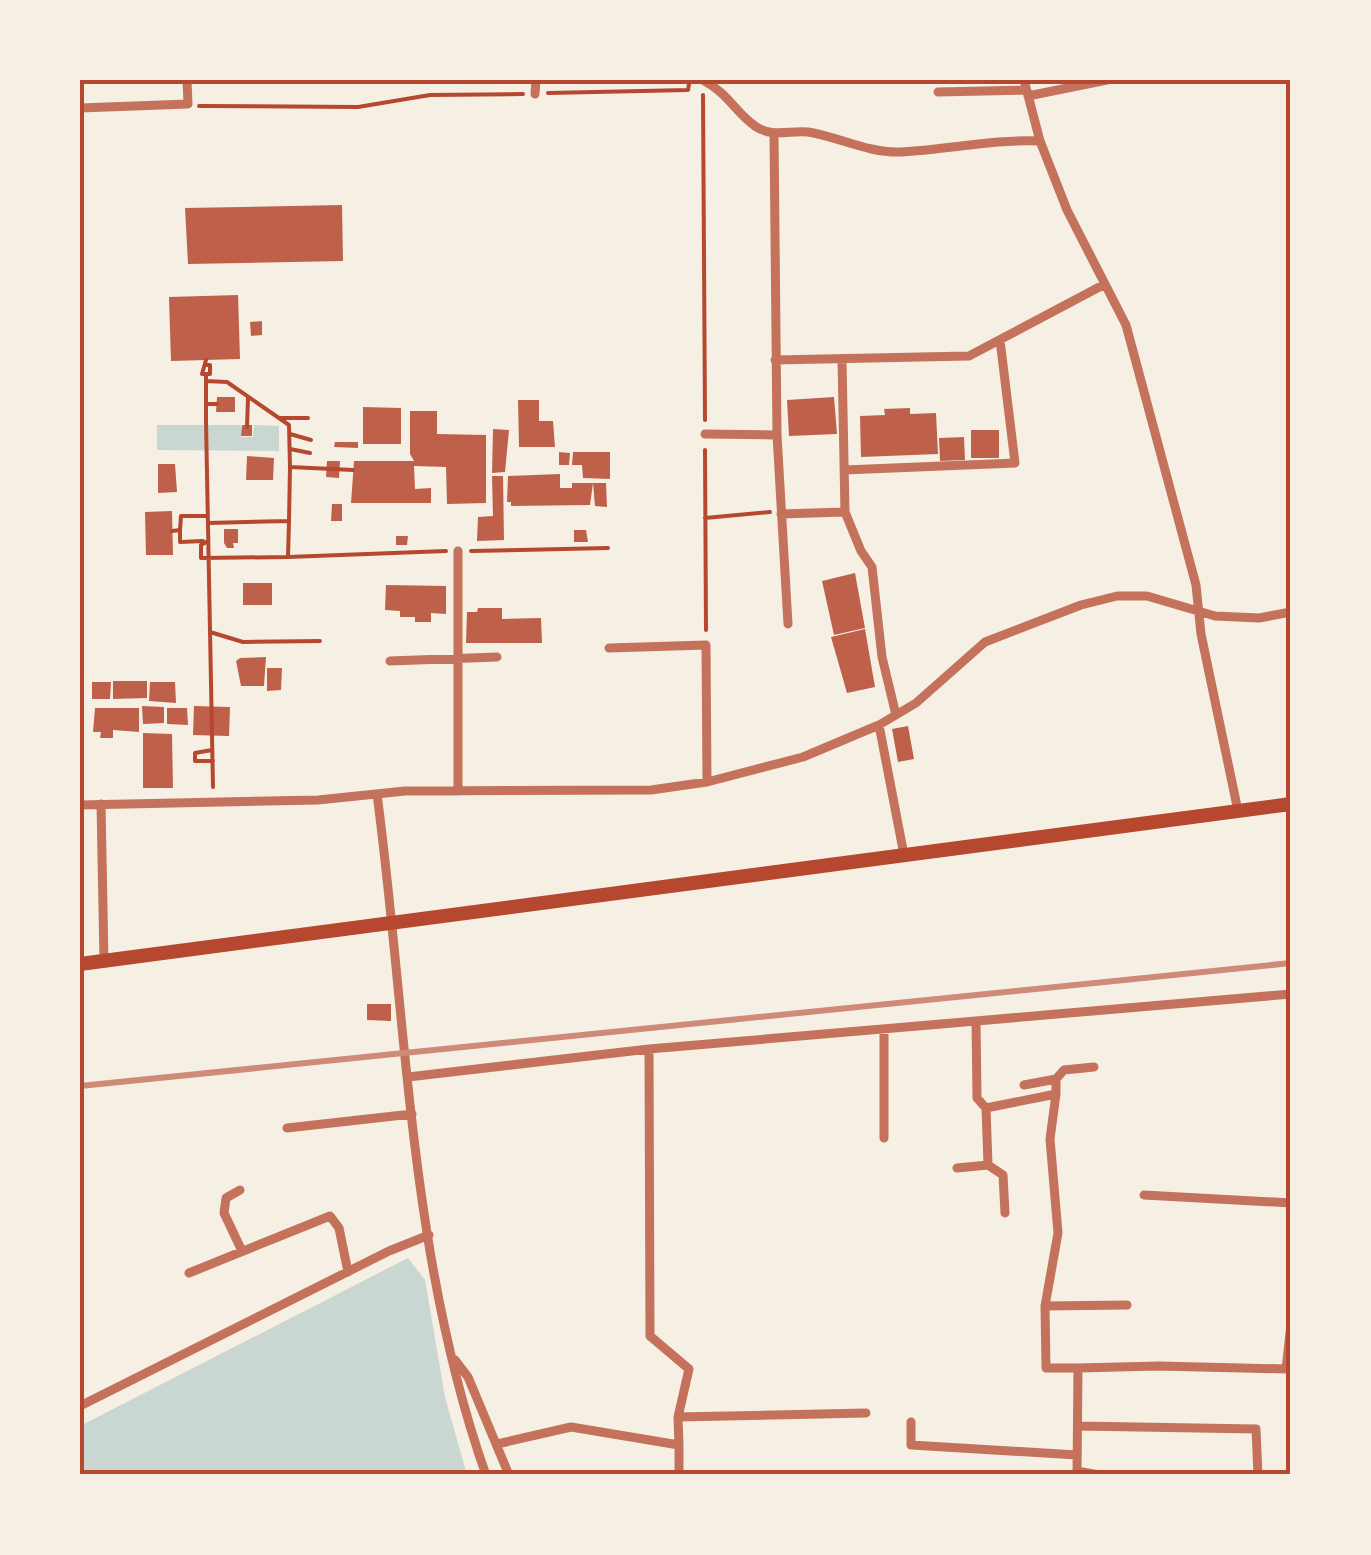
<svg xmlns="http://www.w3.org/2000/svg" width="1371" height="1555" font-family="Rubik,sans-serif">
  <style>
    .water { fill: #c9d6d2 }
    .building { fill: #bf614a }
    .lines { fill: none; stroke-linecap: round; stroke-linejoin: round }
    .path { stroke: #b5482f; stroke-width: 4 }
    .minor { stroke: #c5725c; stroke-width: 9 }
    .primary { stroke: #b5482f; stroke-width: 14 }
    .rail { stroke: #cf8b77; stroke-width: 6 }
    .neatline { fill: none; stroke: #b5482f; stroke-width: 4 }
  </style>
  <rect width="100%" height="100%" fill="#f6efe4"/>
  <path class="water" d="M157 425H241V437H253L254 425 279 426V451L157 450Z
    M408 1258 425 1280 445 1397 467 1475H80V1426Z"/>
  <path class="building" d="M342 205 343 261 188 264 185 208Z
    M238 295 240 359 171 361 169 297Z
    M262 321V335L251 336 250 322Z
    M217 397H235V412H216Z
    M834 397 837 434 789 436 787 400Z
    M518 400H539V421H553L555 447H519Z
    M363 407 401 408V444H363Z
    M910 408V414L936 413 938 454 861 457 860 416 885 415 884 409Z
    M410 411H437V434L486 435V503L447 504 446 467 414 466 415 489 431 488V503H351L354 461H414L410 454Z
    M242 425H252V436H241Z
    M493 429 509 430 505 472 492 473Z
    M971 430H999V458H971Z
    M964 437 965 460 940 461 939 438Z
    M335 442H358V448L334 447Z
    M559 452 570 453 569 465H559Z
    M573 452H610V479L583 478 582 465H572Z
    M247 456 274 458 273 480H246Z
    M327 461H340L339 478 326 477Z
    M158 464H175L177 492 158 493Z
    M560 474V488H572V483H606L607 507 595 506 593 483 590 505 511 506V502H507L508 476Z
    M492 476H503L504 540 477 541 478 517 493 516Z
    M332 504H342V521H331Z
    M172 511 173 555H146L145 512Z
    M224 529H238V543H233L234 548H227L224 543Z
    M574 530H586L588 542H574Z
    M396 536H408L407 545H396Z
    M855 573 865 628 834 635 822 581Z
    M243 583H272V605H243Z
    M386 585 446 586V614L431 613V622H415V617H400V611L385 610Z
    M478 608H502V619L541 618 542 643H466L467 612H477Z
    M865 629 875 687 847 693 831 637Z
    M80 630H84V676H80Z
    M266 657 264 686H241L236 661 240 658Z
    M267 668H282L281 690 267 691Z
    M113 681H147V698L113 699Z
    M92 682H111L110 699H92Z
    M150 682H175L176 703 149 701Z
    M142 706 164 707V723L143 724Z
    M194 706 230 707 229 736 193 735Z
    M95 708H139V732L113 730V738H100L101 732H93Z
    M167 708H187L188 725 167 724Z
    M908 726 914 759 898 762 892 729Z
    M143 733 172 734 173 788H143Z
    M367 1004H391V1021L367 1020Z"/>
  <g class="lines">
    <path class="path" d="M548 93 688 90 689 84
      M703 95 705 420
      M199 106 358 107 430 95 523 94
      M206 360 202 374H206
      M206 365H210V374H206V421L213 787
      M206 381 227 382 289 425 290 467
      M206 404H217
      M279 418H308
      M247 427 248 398
      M290 434 311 440
      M290 449 310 453
      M705 450 706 630
      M705 518 770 512
      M289 521 290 467 353 470
      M208 523 289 521 288 557 446 551
      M180 530 181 516H207
      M172 531 180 530V542L203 541
      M208 541 201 545V558L288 557
      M471 551 608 548
      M210 632 243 642 320 641
      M212 750 195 753V761H213"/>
    <path class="minor" d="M703 80C729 94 735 112 755 126 772 138 790 130 808 132 839 137 868 153 900 152 947 150 992 139 1040 141
      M1024 80 1040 141 1067 210 1126 325 1196 585 1201 634 1238 811
      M938 92 1026 90
      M535 94 536 80
      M1028 96 1107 80
      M80 108 188 104 187 80
      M774 134 777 435 788 624
      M775 360 969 356 1105 284
      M842 360 845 512 861 551 872 567 882 657 896 715
      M705 434 777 435
      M844 470 1015 463 1000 340
      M781 514 845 512
      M458 551V791
      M609 648 706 645 707 782
      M390 661 497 657
      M879 725 904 855
      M377 794C407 1020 409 1258 486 1475
      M101 804 104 961
      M80 805 318 800 405 791 651 790 707 782 803 757 879 725 916 703 985 642 1081 605 1117 596H1147L1215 616 1259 618 1291 612
      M976 1021 977 1098 986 1108 1056 1094 1050 1139 1058 1233 1045 1306 1046 1368H1078L1077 1475
      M884 1029V1138
      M649 1049 650 1336 689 1369 678 1417 679 1445
      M408 1077 649 1049 1291 994
      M1024 1085 1056 1079
      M1056 1094V1079L1064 1070 1094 1067
      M986 1108 988 1165
      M287 1128 412 1114
      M957 1168 988 1165 1003 1175 1005 1213
      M240 1190 226 1198 224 1213 242 1251
      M1144 1195 1291 1203
      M189 1273 330 1216 339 1228 348 1272
      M1045 1306 1127 1305
      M455 1360 468 1377 509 1475
      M1078 1368 1159 1366 1286 1369
      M1289 1369H1286L1291 1324
      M80 1406 389 1251 429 1235
      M678 1417 866 1413
      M911 1422V1445L1077 1455
      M1078 1426 1256 1429 1258 1475
      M497 1444 571 1427 679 1445V1475
      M1077 1471 1099 1475"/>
    <path class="primary" d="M80 964 1291 804"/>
    <path class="rail" d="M80 1086 1291 963"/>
  </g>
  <rect width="1371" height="1555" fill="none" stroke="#f6efe4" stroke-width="165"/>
  <rect x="82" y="82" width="1206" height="1390" class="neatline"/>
</svg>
